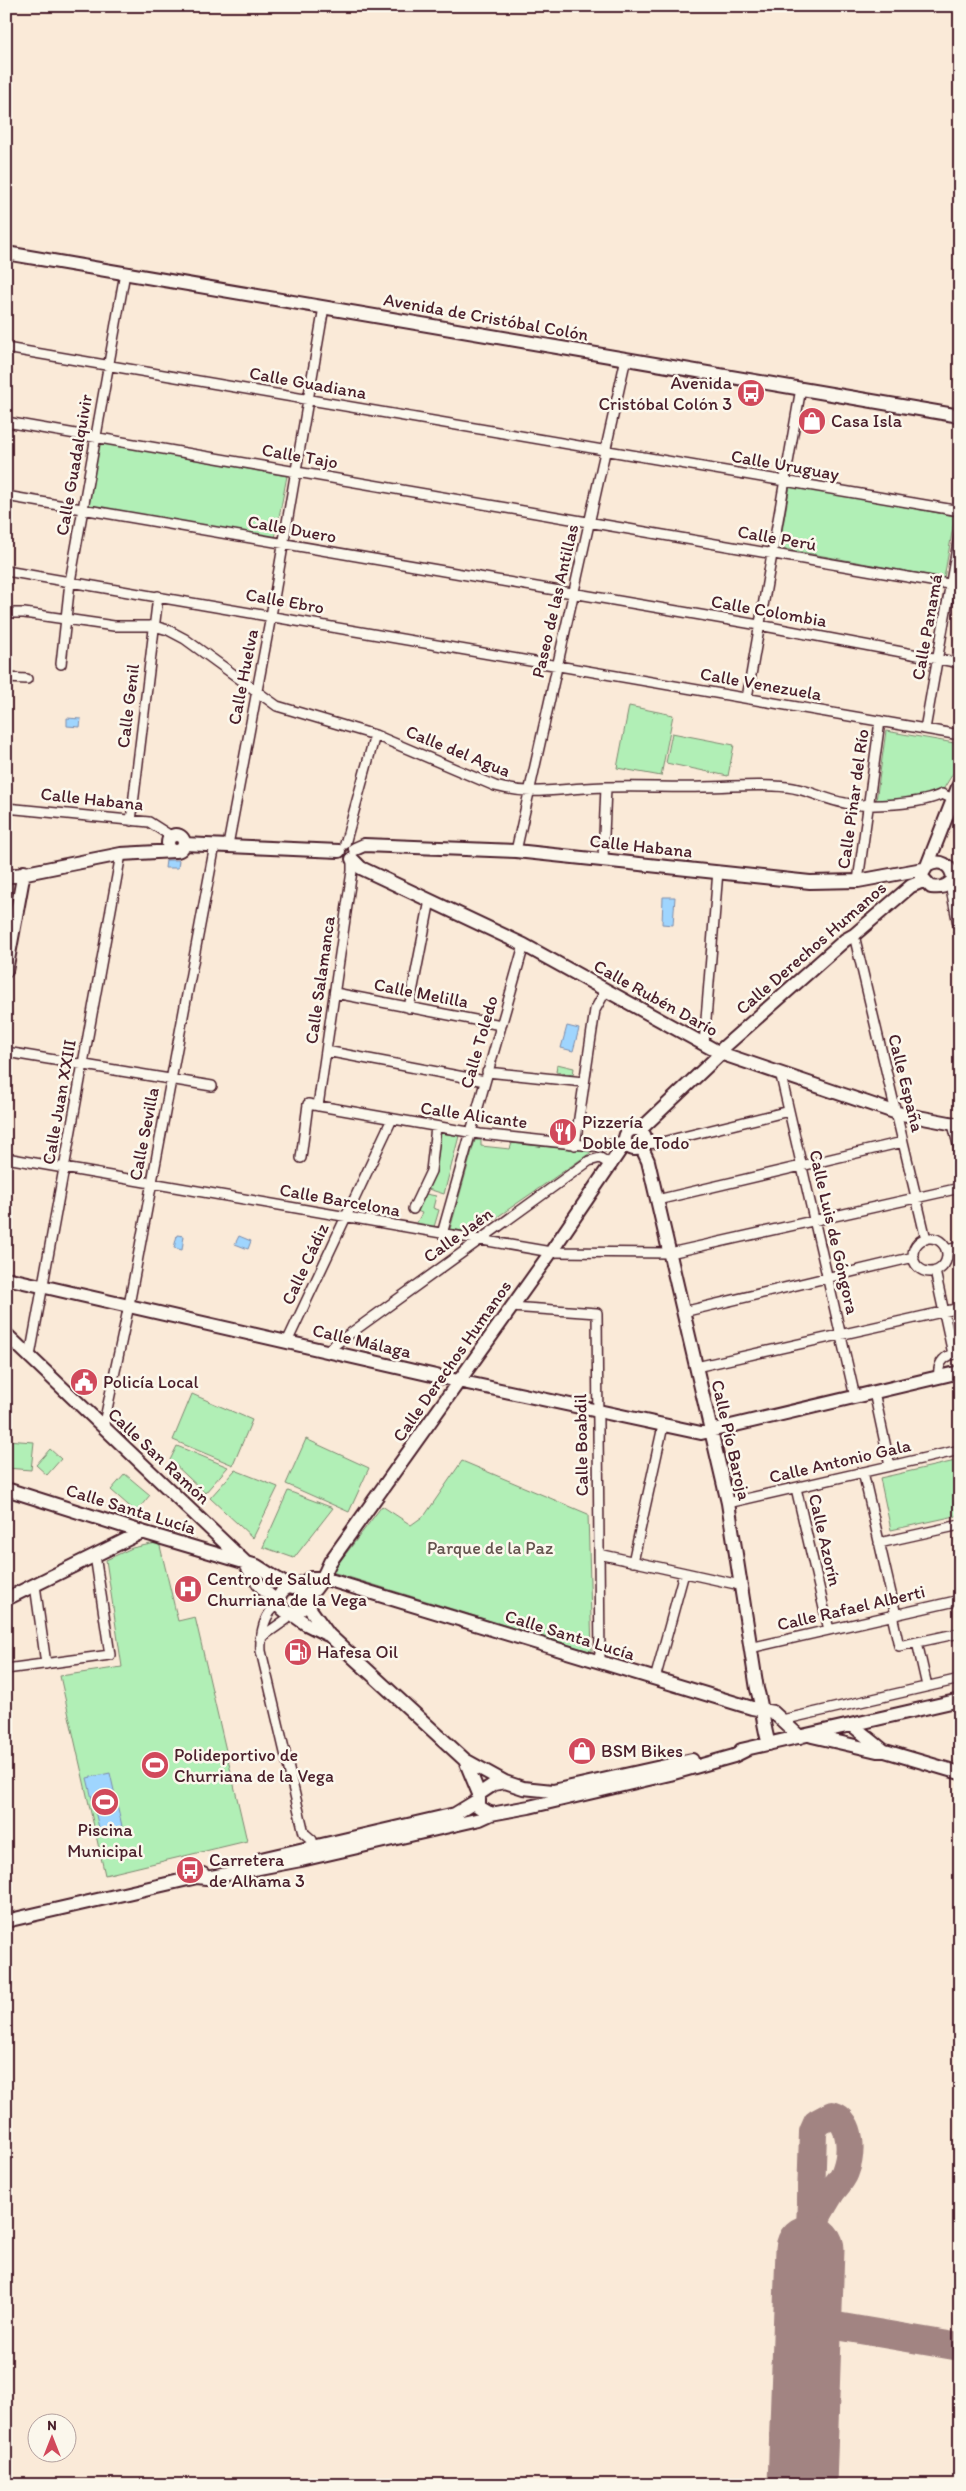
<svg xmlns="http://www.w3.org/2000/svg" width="966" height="2491" font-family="Itim,sans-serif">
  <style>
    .green { fill: #b1efb6; stroke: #7e8770 }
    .water { fill: #9fd5fe; stroke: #7d8caa }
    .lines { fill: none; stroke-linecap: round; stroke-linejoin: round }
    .taxiway { stroke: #a28482; stroke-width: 28 }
    .runway { stroke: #a28482; stroke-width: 69 }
    .street-casing { stroke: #4a1f2b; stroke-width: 12 }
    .secondary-casing { stroke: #4a1f2b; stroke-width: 16 }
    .street { stroke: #fbf7ec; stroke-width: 9 }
    .secondary { stroke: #fbf7ec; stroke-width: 12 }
    .labels { text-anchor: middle; stroke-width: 5; stroke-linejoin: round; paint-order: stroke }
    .street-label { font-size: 18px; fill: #4a1f2b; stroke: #fbf7ec }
    .poi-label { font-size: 18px; fill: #4a1f2b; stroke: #fbf7ec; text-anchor: start }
    .park-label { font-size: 18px; fill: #64534e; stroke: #fbf7ec }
  </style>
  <rect width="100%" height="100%" fill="#faead8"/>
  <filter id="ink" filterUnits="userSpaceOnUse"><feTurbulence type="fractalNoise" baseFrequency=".02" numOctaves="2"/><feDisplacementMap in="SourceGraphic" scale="10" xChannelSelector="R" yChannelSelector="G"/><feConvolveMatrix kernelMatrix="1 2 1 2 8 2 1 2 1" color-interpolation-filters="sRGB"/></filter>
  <g filter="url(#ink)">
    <path class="green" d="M99 442 287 476 275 538 89 505Z
      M790 486 955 516 944 578 779 548Z
      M629 706 673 715 661 776 617 768Z
      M886 731 960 744V762L941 793 931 798 876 801Z
      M672 733 734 745 728 776 666 763Z
      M557 1064 574 1068 573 1075 556 1072Z
      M440 1133 459 1136 444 1194 428 1189 436 1172Z
      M475 1140H481V1146L510 1149 512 1143 593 1151 474 1233 450 1229Z
      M426 1194 436 1196 433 1208 439 1210 434 1227 416 1224 422 1213 417 1211Z
      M192 1394 252 1420 233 1465 173 1440Z
      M306 1439 369 1468 349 1512 286 1484Z
      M6 1440 34 1442 31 1470 6 1468Z
      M177 1446 228 1467 205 1493 170 1460Z
      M50 1449 61 1459 47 1475 36 1465Z
      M960 1460V1515L891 1530 880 1478Z
      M462 1461 588 1514 592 1652 332 1572 382 1506 411 1525 425 1515Z
      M235 1470 278 1487 253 1538 210 1498Z
      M125 1474 150 1495 136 1512 111 1490Z
      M288 1491 333 1508 294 1558 263 1547Z
      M156 1543 160 1546 178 1621 195 1617 247 1841 105 1875 60 1676 122 1667 106 1560 132 1548Z"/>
    <path class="water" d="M67 718 81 719 80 727 67 726Z
      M166 860H179L178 868H165Z
      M663 897H675L673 925 662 924Z
      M567 1026 579 1029 573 1051 561 1048Z
      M177 1235 184 1236 182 1250 174 1248Z
      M239 1236 251 1241 248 1249 235 1244Z
      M110 1773 122 1826 100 1832 87 1778Z"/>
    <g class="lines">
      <path class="taxiway" d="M832 2115C853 2121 852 2154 845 2172 843 2178 837 2185 832 2191 824 2204 816 2217 810 2231L813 2132 817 2123Z
        M807 2321 960 2347"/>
      <path class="runway" d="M802 2485 810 2249"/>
      <defs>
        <path id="street" d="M6 348 960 511
          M6 422 960 586
          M6 496 759 625 960 663
          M6 571 960 735
          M6 613H24L114 626H154L168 630 185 639 277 706 375 735 495 786C528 795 552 790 585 788 624 785 664 788 703 787 731 787 759 783 787 787 808 789 825 800 845 803 867 808 923 804 942 794L953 799
          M61 664 70 582 125 273
          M6 678 27 679
          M747 698 801 388
          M925 729 960 531
          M6 808 149 822 171 836
          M131 821 158 596
          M345 844 375 735
          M228 845 271 616 324 307
          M516 851 626 358
          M603 859 606 787
          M858 881 880 721
          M950 884 960 934
          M854 935 926 1239
          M335 993 501 1025
          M409 1008 430 900
          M704 1044 718 871
          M326 1051 485 1081
          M6 1052 212 1086
          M487 1072 584 1082
          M781 1076 855 1397
          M318 1106 352 871V859
          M953 1124 960 1153
          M643 1144 658 1143 789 1111
          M575 1145 595 1010 606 990
          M6 1158 551 1252 670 1253 960 1188
          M301 1158 308 1104 480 1134 602 1147 625 1140
          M657 1200 903 1142
          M413 1209 431 1171 436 1127
          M442 1234 524 945
          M913 1255a17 17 0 1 1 34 0a17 17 0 1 1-34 0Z
          M946 1250 960 1247
          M935 1271 953 1354
          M511 1307 597 1313 600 1663
          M683 1312 914 1257
          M287 1342 392 1119
          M326 1351 589 1161 600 1158 612 1165
          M30 1356 121 854
          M696 1367 960 1308
          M939 1377C937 1363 945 1353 960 1354
          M874 1392 890 1466
          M103 1428 129 1305 215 845
          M863 1472 896 1615
          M796 1488 829 1630
          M728 1503 960 1450
          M879 1543 960 1525
          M599 1554 740 1585
          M633 1562 663 1426
          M35 1585 46 1664
          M279 1604C264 1612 260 1635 261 1651L304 1833 312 1840 314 1847
          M892 1615 899 1646 960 1633
          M260 1638 287 1619 289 1613
          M917 1642 927 1686
          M750 1648 960 1600
          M6 1669 110 1655 95 1555
          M655 1679 684 1573
          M782 1720 960 1679"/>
        <path id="secondary" d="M6 253 960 416
          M168 843a8 8 0 1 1 16 0a8 8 0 1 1-16 0Z
          M184 844 339 851
          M355 849 364 845 516 851 810 882 858 881 923 869
          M352 859 361 868 524 945 720 1053 897 1113 960 1125
          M927 866 960 782
          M6 877 121 854 174 851
          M953 879C952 865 940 858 927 866L921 876 931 887C948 889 947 883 960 876
          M6 971 24 872
          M625 1139a10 10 0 1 1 20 0a10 10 0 1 1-20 0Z
          M640 1130 717 1057 723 1048 845 940 854 935 911 886 923 881
          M641 1146 648 1161 728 1503 757 1689C763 1708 763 1726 769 1744
          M6 1278 458 1381 701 1433 960 1372
          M6 1334 245 1562C251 1576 265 1594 279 1602
          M6 1489 142 1532 257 1566 290 1587
          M279 1600a13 13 0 1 1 26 0a13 13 0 1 1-26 0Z
          M293 1588 311 1578H323L752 1708 773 1712 800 1737
          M304 1598C318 1591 324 1575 330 1562L551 1252 625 1143
          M6 1599 142 1532
          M305 1602 329 1635 465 1760 479 1794
          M292 1614 306 1624 326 1634
          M852 1725 883 1750
          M812 1736 877 1751H885L960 1773
          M741 1750 960 1700
          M465 1760 505 1782
          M491 1814 479 1807V1794L494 1784 505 1782 523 1788 553 1791 692 1760
          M261 1859 455 1814 478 1800
          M197 1877 206 1878 301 1860 480 1819 491 1814 529 1807 670 1774 734 1756 748 1749
          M6 1921 197 1877 203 1874"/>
      </defs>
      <use href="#street" class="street-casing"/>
      <use href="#secondary" class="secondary-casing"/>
      <use href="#street" class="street"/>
      <use href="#secondary" class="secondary"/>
    </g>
  </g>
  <defs>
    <symbol id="bus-disc" viewBox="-11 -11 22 22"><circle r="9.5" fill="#d1495b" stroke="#fbf7ec"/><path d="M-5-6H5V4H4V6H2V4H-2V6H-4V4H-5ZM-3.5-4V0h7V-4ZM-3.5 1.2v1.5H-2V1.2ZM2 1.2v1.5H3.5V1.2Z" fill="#fff"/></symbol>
    <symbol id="shop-disc" viewBox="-11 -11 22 22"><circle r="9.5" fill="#d1495b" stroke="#fbf7ec"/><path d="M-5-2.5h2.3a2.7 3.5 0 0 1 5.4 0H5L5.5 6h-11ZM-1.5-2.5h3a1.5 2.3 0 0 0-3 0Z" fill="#fff"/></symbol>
    <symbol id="restaurant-disc" viewBox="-11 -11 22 22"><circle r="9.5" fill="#d1495b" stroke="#fbf7ec"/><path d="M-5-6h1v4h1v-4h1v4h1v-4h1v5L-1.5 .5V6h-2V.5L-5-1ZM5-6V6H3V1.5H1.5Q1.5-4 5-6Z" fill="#fff"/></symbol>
    <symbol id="civic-disc" viewBox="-11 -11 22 22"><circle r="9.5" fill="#d1495b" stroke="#fbf7ec"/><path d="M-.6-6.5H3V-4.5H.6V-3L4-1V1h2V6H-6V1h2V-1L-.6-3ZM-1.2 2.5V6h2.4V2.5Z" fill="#fff"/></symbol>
    <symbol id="hospital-disc" viewBox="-11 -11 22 22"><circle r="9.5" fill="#d1495b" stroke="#fbf7ec"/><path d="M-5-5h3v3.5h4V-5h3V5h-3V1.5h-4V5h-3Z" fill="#fff"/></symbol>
    <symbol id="fuel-disc" viewBox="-11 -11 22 22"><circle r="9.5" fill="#d1495b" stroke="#fbf7ec"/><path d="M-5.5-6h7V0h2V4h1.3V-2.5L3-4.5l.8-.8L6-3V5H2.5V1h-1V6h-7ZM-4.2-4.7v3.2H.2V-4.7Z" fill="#fff"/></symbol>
    <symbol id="stadium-disc" viewBox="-11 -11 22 22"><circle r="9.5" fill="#d1495b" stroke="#fbf7ec"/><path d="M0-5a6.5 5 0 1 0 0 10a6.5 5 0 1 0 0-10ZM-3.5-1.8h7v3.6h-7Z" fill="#fff"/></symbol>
  </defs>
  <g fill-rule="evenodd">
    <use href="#bus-disc" x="735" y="377" width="32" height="32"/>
    <use href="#shop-disc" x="796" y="405" width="32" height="32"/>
    <use href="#restaurant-disc" x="547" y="1116" width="32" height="32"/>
    <use href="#civic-disc" x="68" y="1366" width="32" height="32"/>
    <use href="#hospital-disc" x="172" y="1573" width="32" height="32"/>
    <use href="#fuel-disc" x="282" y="1636" width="32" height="32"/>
    <use href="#shop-disc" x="566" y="1735" width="32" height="32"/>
    <use href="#stadium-disc" x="139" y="1749" width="32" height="32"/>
    <use href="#stadium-disc" x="89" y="1786" width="32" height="32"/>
    <use href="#bus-disc" x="174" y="1854" width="32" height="32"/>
  </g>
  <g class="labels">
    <g class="street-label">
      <text transform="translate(486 317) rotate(10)" y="6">Avenida de Cristóbal Colón</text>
      <text transform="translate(308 383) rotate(10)" y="6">Calle Guadiana</text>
      <text transform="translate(300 456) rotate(10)" y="6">Calle Tajo</text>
      <text transform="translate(74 465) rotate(-80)" y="6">Calle Guadalquivir</text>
      <text transform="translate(785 465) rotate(10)" y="6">Calle Uruguay</text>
      <text transform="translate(292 529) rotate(10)" y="6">Calle Duero</text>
      <text transform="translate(777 538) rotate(10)" y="6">Calle Perú</text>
      <text transform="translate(285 601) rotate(10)" y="6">Calle Ebro</text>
      <text transform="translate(555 601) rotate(-77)" y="6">Paseo de las Antillas</text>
      <text transform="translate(769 611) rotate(10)" y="6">Calle Colombia</text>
      <text transform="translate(927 627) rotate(-80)" y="6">Calle Panamá</text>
      <text transform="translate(243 677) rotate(-79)" y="6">Calle Huelva</text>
      <text transform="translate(761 684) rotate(10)" y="6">Calle Venezuela</text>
      <text transform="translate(128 706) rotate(-83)" y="6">Calle Genil</text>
      <text transform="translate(458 751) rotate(22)" y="6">Calle del Agua</text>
      <text transform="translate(92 799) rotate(6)" y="6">Calle Habana</text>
      <text transform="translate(853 799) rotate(-82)" y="6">Calle Pinar del Río</text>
      <text transform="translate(641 846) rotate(6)" y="6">Calle Habana</text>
      <text transform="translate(811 948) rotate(-41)" y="6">Calle Derechos Humanos</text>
      <text transform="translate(320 980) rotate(-82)" y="6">Calle Salamanca</text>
      <text transform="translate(421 993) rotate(11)" y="6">Calle Melilla</text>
      <text transform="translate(656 998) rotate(29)" y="6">Calle Rubén Darío</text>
      <text transform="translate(479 1042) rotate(-74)" y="6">Calle Toledo</text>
      <text transform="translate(906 1083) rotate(76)" y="6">Calle España</text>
      <text transform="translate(59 1102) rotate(-80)" y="6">Calle Juan XXIII</text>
      <text transform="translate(474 1115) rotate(8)" y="6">Calle Alicante</text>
      <text transform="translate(144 1134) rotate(-79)" y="6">Calle Sevilla</text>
      <text transform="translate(340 1200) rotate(10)" y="6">Calle Barcelona</text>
      <text transform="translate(834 1232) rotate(77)" y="6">Calle Luis de Góngora</text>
      <text transform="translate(458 1235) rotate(-36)" y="6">Calle Jaén</text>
      <text transform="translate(305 1264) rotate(-65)" y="6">Calle Cádiz</text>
      <text transform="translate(362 1341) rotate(13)" y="6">Calle Málaga</text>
      <text transform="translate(452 1361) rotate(-55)" y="6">Calle Derechos Humanos</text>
      <text transform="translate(731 1440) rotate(77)" y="6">Calle Pío Baroja</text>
      <text transform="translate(581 1445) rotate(-91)" y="6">Calle Boabdil</text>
      <text transform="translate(159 1456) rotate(43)" y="6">Calle San Ramón</text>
      <text transform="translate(840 1461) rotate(-13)" y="6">Calle Antonio Gala</text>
      <text transform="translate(131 1509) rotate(17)" y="6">Calle Santa Lucía</text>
      <text transform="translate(825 1540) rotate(77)" y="6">Calle Azorín</text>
      <text transform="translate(851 1608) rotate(-13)" y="6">Calle Rafael Alberti</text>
      <text transform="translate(570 1635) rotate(17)" y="6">Calle Santa Lucía</text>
    </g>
    <g class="poi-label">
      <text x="732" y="389" text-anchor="end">Avenida<tspan x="732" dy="21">Cristóbal Colón 3</tspan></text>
      <text x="831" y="427">Casa Isla</text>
      <text x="582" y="1128">Pizzería<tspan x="582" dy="21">Doble de Todo</tspan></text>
      <text x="103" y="1388">Policía Local</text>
      <text x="207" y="1585">Centro de Salud<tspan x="207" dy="21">Churriana de la Vega</tspan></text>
      <text x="317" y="1658">Hafesa Oil</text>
      <text x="601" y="1757">BSM Bikes</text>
      <text x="174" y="1761">Polideportivo de<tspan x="174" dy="21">Churriana de la Vega</tspan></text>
      <text x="105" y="1836" text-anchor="middle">Piscina<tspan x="105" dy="21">Municipal</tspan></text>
      <text x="209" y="1866">Carretera<tspan x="209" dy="21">de Alhama 3</tspan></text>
    </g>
    <g class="park-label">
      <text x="490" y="1554">Parque de la Paz</text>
    </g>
  </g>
  <rect width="966" height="2491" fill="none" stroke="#fbf7ec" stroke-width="25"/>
  <rect x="12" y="12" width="941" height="2466" fill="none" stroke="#4a1f2b" stroke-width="2" filter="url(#ink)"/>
  <g transform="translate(52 2438)"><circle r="24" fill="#fbf7ec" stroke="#b4a19f"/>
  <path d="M0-4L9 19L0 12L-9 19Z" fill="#d1495b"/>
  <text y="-8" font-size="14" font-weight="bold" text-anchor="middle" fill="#4a1f2b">N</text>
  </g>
</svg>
